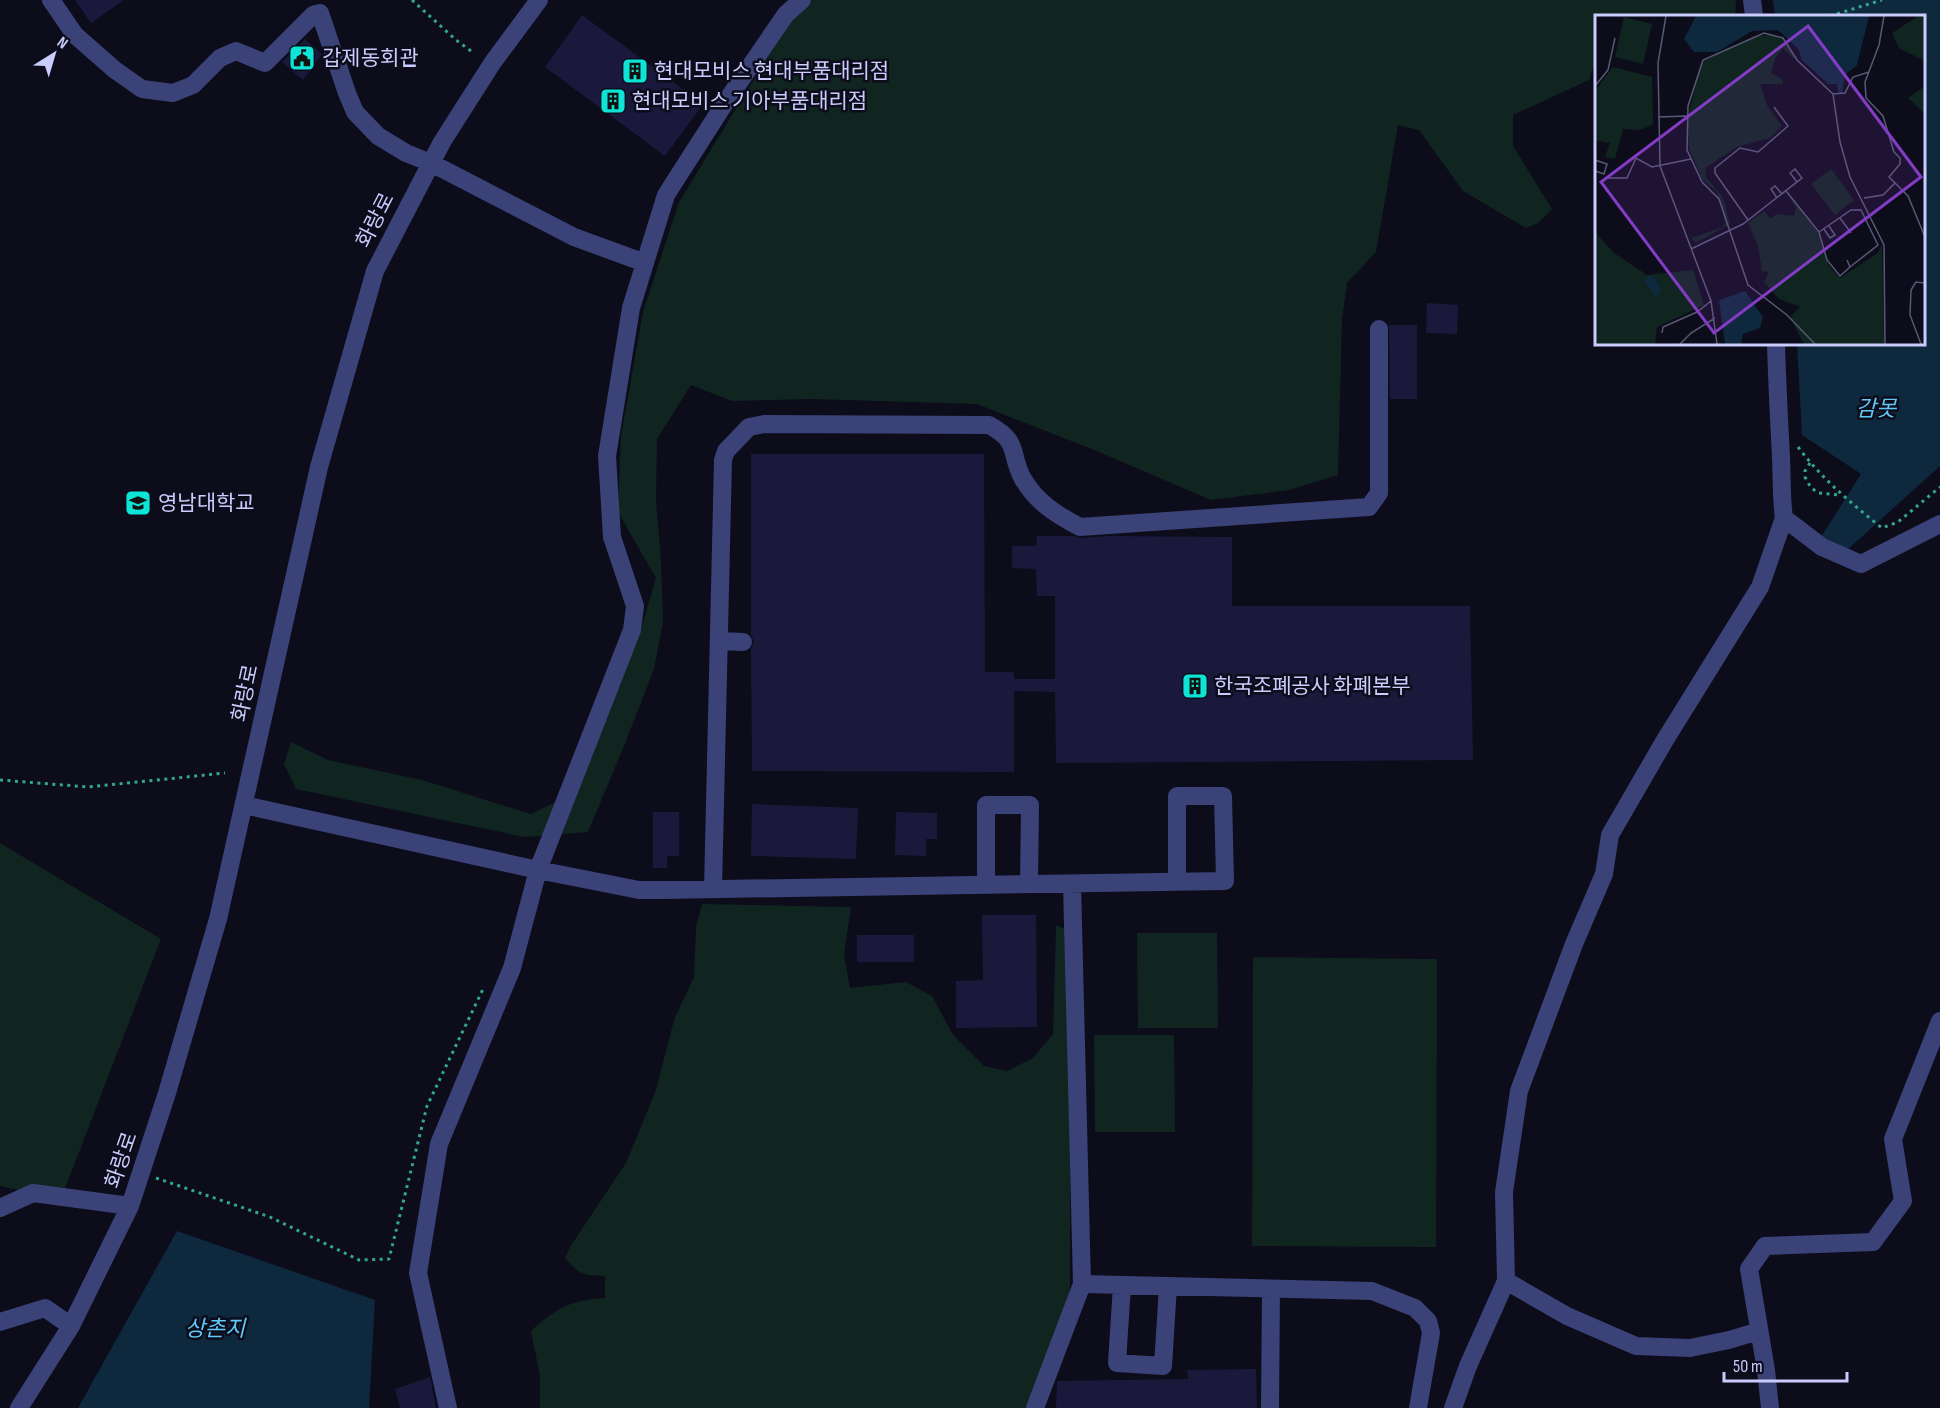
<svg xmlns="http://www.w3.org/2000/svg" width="1940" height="1408" font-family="'Sofia Sans Condensed','Noto Sans KR',sans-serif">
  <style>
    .green { fill: #102520 }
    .water { fill: #0e283d }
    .building { fill: #1a193b }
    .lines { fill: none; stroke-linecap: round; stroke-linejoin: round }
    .path { stroke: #33a68c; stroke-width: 3; stroke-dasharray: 3 4.5; stroke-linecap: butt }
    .minor { stroke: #3a4277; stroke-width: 18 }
    .labels { text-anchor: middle; stroke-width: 5; stroke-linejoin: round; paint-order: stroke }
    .poi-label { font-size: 21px; fill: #c9ccfc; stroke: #0c0c1b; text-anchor: start }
    .street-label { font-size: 21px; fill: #c9ccfc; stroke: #0c0c1b }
    .water-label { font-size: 22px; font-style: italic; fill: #5ec9f6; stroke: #0c0c1b }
    .inset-road { fill: none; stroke: #585975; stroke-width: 1.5 }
    .view { fill: #833cc5; fill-opacity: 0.15; stroke: #833cc5; stroke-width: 3 }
    .inset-edge { fill: none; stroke: #c9ccfc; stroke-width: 3 }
  </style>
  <rect width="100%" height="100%" fill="#0c0c1b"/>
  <path class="green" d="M813 0H1736L1735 16H1596V61L1589 80 1513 115V146L1552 209 1538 223 1526 228 1463 191 1419 130 1398 125 1376 252 1347 283 1342 319 1338 475 1289 490 1211 500 1099 452 977 404 811 399 732 401 691 385 657 439 656 500 661 561 663 622 654 669 624 746 588 832 524 837 296 789 284 764 291 742 328 760 422 780 531 814 566 797 638 640 656 578 618 512 621 436 643 312 679 202 790 20Z
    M0 843 161 939 61 1199 0 1186Z
    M702 904 851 907 844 955 850 988 906 982 932 996 953 1035 984 1066 1007 1071 1033 1058 1053 1034 1056 925 1065 929 1070 1054V1289L1047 1358 1026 1408H540V1376L531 1331C556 1308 571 1300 605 1298V1276C584 1275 579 1275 565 1258L570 1247 626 1163 656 1090 674 1020 694 977 696 927Z
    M1137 933H1217L1218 1028H1138Z
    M1253 957 1437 959 1436 1247 1252 1246Z
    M1094 1035H1174L1175 1132H1095Z"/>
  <path class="water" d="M1773 0H1940V466L1845 552 1821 537 1861 474 1802 435 1797 344H1924V16H1775Z
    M177 1231 375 1300 369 1408H78Z"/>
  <path class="building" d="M75 0H124L91 23Z
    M582 15 703 104 665 156 545 67Z
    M305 39 322 54 303 80 282 62Z
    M1427 303 1458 305 1457 334 1426 333Z
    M1389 325H1417V399H1390Z
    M751 454H984L985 672H1014V679H1055V596H1037L1036 569 1012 568V546H1036L1037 536H1074L1081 538 1107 536 1232 537V606H1470L1473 760 1056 763 1055 692 1014 691V772L752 771 751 649 754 642 751 635Z
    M752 804 858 808 856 859 751 856Z
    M653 812H679V856H667V868H653Z
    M896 812 937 813V839H926V856L895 855Z
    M982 915H1036L1037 1027 956 1028V981L983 980Z
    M857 935H914V962H857Z
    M1256 1369 1257 1408H1056L1057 1381 1188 1379 1187 1370Z
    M430 1377 436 1408H400L395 1389Z"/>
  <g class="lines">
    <path class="path" d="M412 0 456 40 471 51
      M1830 16 1882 0
      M1798 447C1822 479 1851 503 1882 528L1898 522 1940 487
      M1810 463 1805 471V477L1811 488 1819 493 1840 495
      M0 780 88 787 225 773
      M156 1178 270 1217 359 1260 389 1259 427 1106 483 989"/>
    <path class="minor" d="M51 0 75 35 115 70 142 89 173 93 193 85 220 58 236 51 265 63 313 15 320 13 347 93 355 112 378 136 406 153 431 163 574 237 645 263
      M1752 0 1754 16
      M1776 344C1777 382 1779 419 1781 457 1782 478 1781 497 1784 518L1822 547 1861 564 1940 524
      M719 641 743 642
      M244 805 538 870 639 890H662L1225 881 1223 796H1177V882
      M986 885V805H1030L1029 884
      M713 889 723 460 726 451 749 427 764 424 989 425C1021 442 1009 454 1023 479 1036 502 1057 515 1080 527L1369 507 1379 493V329
      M0 1208 33 1193 130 1206
      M1506 1281 1567 1316 1636 1346 1690 1348 1729 1340 1759 1331
      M1082 1284 1372 1291 1415 1308 1428 1321 1431 1333 1418 1408
      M1122 1285 1117 1363 1163 1366 1168 1286
      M0 1322 45 1308 71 1326
      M19 1408 71 1326 130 1206 167 1093 218 919 319 467 375 271 442 142 493 62 539 0
      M448 1408 418 1273 439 1144 512 968 538 870 632 630 635 606 612 537 607 456 631 308 666 195 723 106 786 14 802 0
      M1035 1408 1082 1284 1072 884
      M1270 1408 1271 1289
      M1453 1408 1468 1366 1506 1281 1504 1192 1519 1091 1574 944 1604 874 1610 835 1665 740 1760 587 1784 518
      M1770 1408 1766 1370 1749 1269 1765 1246 1873 1242 1903 1201 1893 1139 1940 1021"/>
  </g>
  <defs>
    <symbol id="civic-square" viewBox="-11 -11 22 22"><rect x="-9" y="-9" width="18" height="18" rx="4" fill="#0de4d5" stroke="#0c0c1b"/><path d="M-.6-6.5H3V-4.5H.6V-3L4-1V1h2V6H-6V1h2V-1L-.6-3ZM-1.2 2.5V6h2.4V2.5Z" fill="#111"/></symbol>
    <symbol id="building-square" viewBox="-11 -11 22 22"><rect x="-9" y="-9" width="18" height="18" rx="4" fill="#0de4d5" stroke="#0c0c1b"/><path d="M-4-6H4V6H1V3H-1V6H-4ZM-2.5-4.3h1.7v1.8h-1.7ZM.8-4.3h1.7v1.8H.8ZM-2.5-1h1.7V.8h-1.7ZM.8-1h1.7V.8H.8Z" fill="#111"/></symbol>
    <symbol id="university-square" viewBox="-11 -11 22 22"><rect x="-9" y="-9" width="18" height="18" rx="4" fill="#0de4d5" stroke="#0c0c1b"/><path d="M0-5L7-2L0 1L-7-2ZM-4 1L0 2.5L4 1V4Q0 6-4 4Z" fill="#111"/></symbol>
  </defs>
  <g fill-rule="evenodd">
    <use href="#civic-square" x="287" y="43" width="30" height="30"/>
    <use href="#building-square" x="620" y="56" width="30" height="30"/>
    <use href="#building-square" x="598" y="86" width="30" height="30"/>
    <use href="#university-square" x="123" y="488" width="30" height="30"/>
    <use href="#building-square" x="1180" y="671" width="30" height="30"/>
  </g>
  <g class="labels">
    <g class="poi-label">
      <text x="322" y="65">갑제동회관</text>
      <text x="654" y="78">현대모비스 현대부품대리점</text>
      <text x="632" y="108">현대모비스 기아부품대리점</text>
      <text x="158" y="510">영남대학교</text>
      <text x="1214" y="693">한국조폐공사 화폐본부</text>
    </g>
    <g class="street-label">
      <text transform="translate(375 220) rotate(-63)" y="7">화랑로</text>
      <text transform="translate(245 693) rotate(-78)" y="7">화랑로</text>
      <text transform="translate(121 1160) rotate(-71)" y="7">화랑로</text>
    </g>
    <g class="water-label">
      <text x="1876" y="416">감못</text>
      <text x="215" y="1336">상촌지</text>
    </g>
  </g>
  <g transform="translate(1595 15)">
    <rect width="330" height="330" fill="#0c0c1b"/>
    <path d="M323 1H330V46L304 33 297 18ZM29 2 57 9 48 49 20 42ZM177 20 188 24 199 41V44L188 33 180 44 176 58 188 65 187 69H165L172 90 187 111 175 123 142 132 110 153 111 162 126 180 129 186 135 209 101 228 96 223 128 212 130 207 122 177 107 164 94 134 92 106 104 56 109 46 159 21ZM18 52 57 62 58 110 44 115 28 114 20 144 10 142 15 128 0 125V76ZM330 71V99L313 83ZM236 154 259 185 240 200 216 169ZM194 181 224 219 234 251 245 263 283 238 287 228 289 329H209L195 302 205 292 184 284 169 267 174 257 167 256 163 231 153 208 169 196 176 204 181 199 199 201 201 193ZM0 217 19 238 52 260 98 255 109 290 62 312 60 329H0Z" fill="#102520"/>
    <path d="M101 1H274L262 50 250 60 247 78H243L242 69H233L207 45 203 34 183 15 157 16 122 37H99L89 24ZM54 261H59L66 275 61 283 49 266ZM150 276 168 302 165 313 148 319 146 329H130L124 285Z" fill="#0e283d"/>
    <path class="inset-road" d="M71 1 63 48 65 151 116 286 122 329M289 1 284 30 270 67 271 83 288 101 299 137 305 143V149L294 162 313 181 330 222M0 71 13 55 20 23M238 79 245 127 255 162 289 230 290 329M63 102 92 101M0 145 12 149 9 159 0 156M11 163H32L41 143 57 152 96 144M191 176 224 217 232 245 245 261 255 252 252 245M182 183 176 174 180 171 187 179M269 183 288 180 300 168M245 203 256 218M153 205 120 158V153L145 133 163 137 193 111 179 92M229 214 235 223 240 220 234 211M224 217 256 195H266L283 230 255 252M96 234 148 209 207 163 200 154 195 158 202 167M67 318 68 312 102 297 116 286M85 329 96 318 120 303M220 329 192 300 153 270 124 184 107 167 92 135 93 91 108 45 169 18 188 23 202 45 238 79 250 78 258 62 274 57M326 329 315 300 316 275 321 267 330 268"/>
    <path class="view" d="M213 11 326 162 119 318 6 167Z"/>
    <rect width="330" height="330" class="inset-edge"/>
  </g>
  <g transform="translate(54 54) rotate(37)" stroke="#0c0c1b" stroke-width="4.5" paint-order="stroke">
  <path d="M0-4.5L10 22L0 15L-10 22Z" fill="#c9ccfc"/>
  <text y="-9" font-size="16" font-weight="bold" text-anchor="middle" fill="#c9ccfc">N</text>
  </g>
  <path d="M1724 1372v9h123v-9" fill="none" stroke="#c9ccfc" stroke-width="3"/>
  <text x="1733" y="1372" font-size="18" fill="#c9ccfc" stroke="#0c0c1b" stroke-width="4.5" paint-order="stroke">50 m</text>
</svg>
